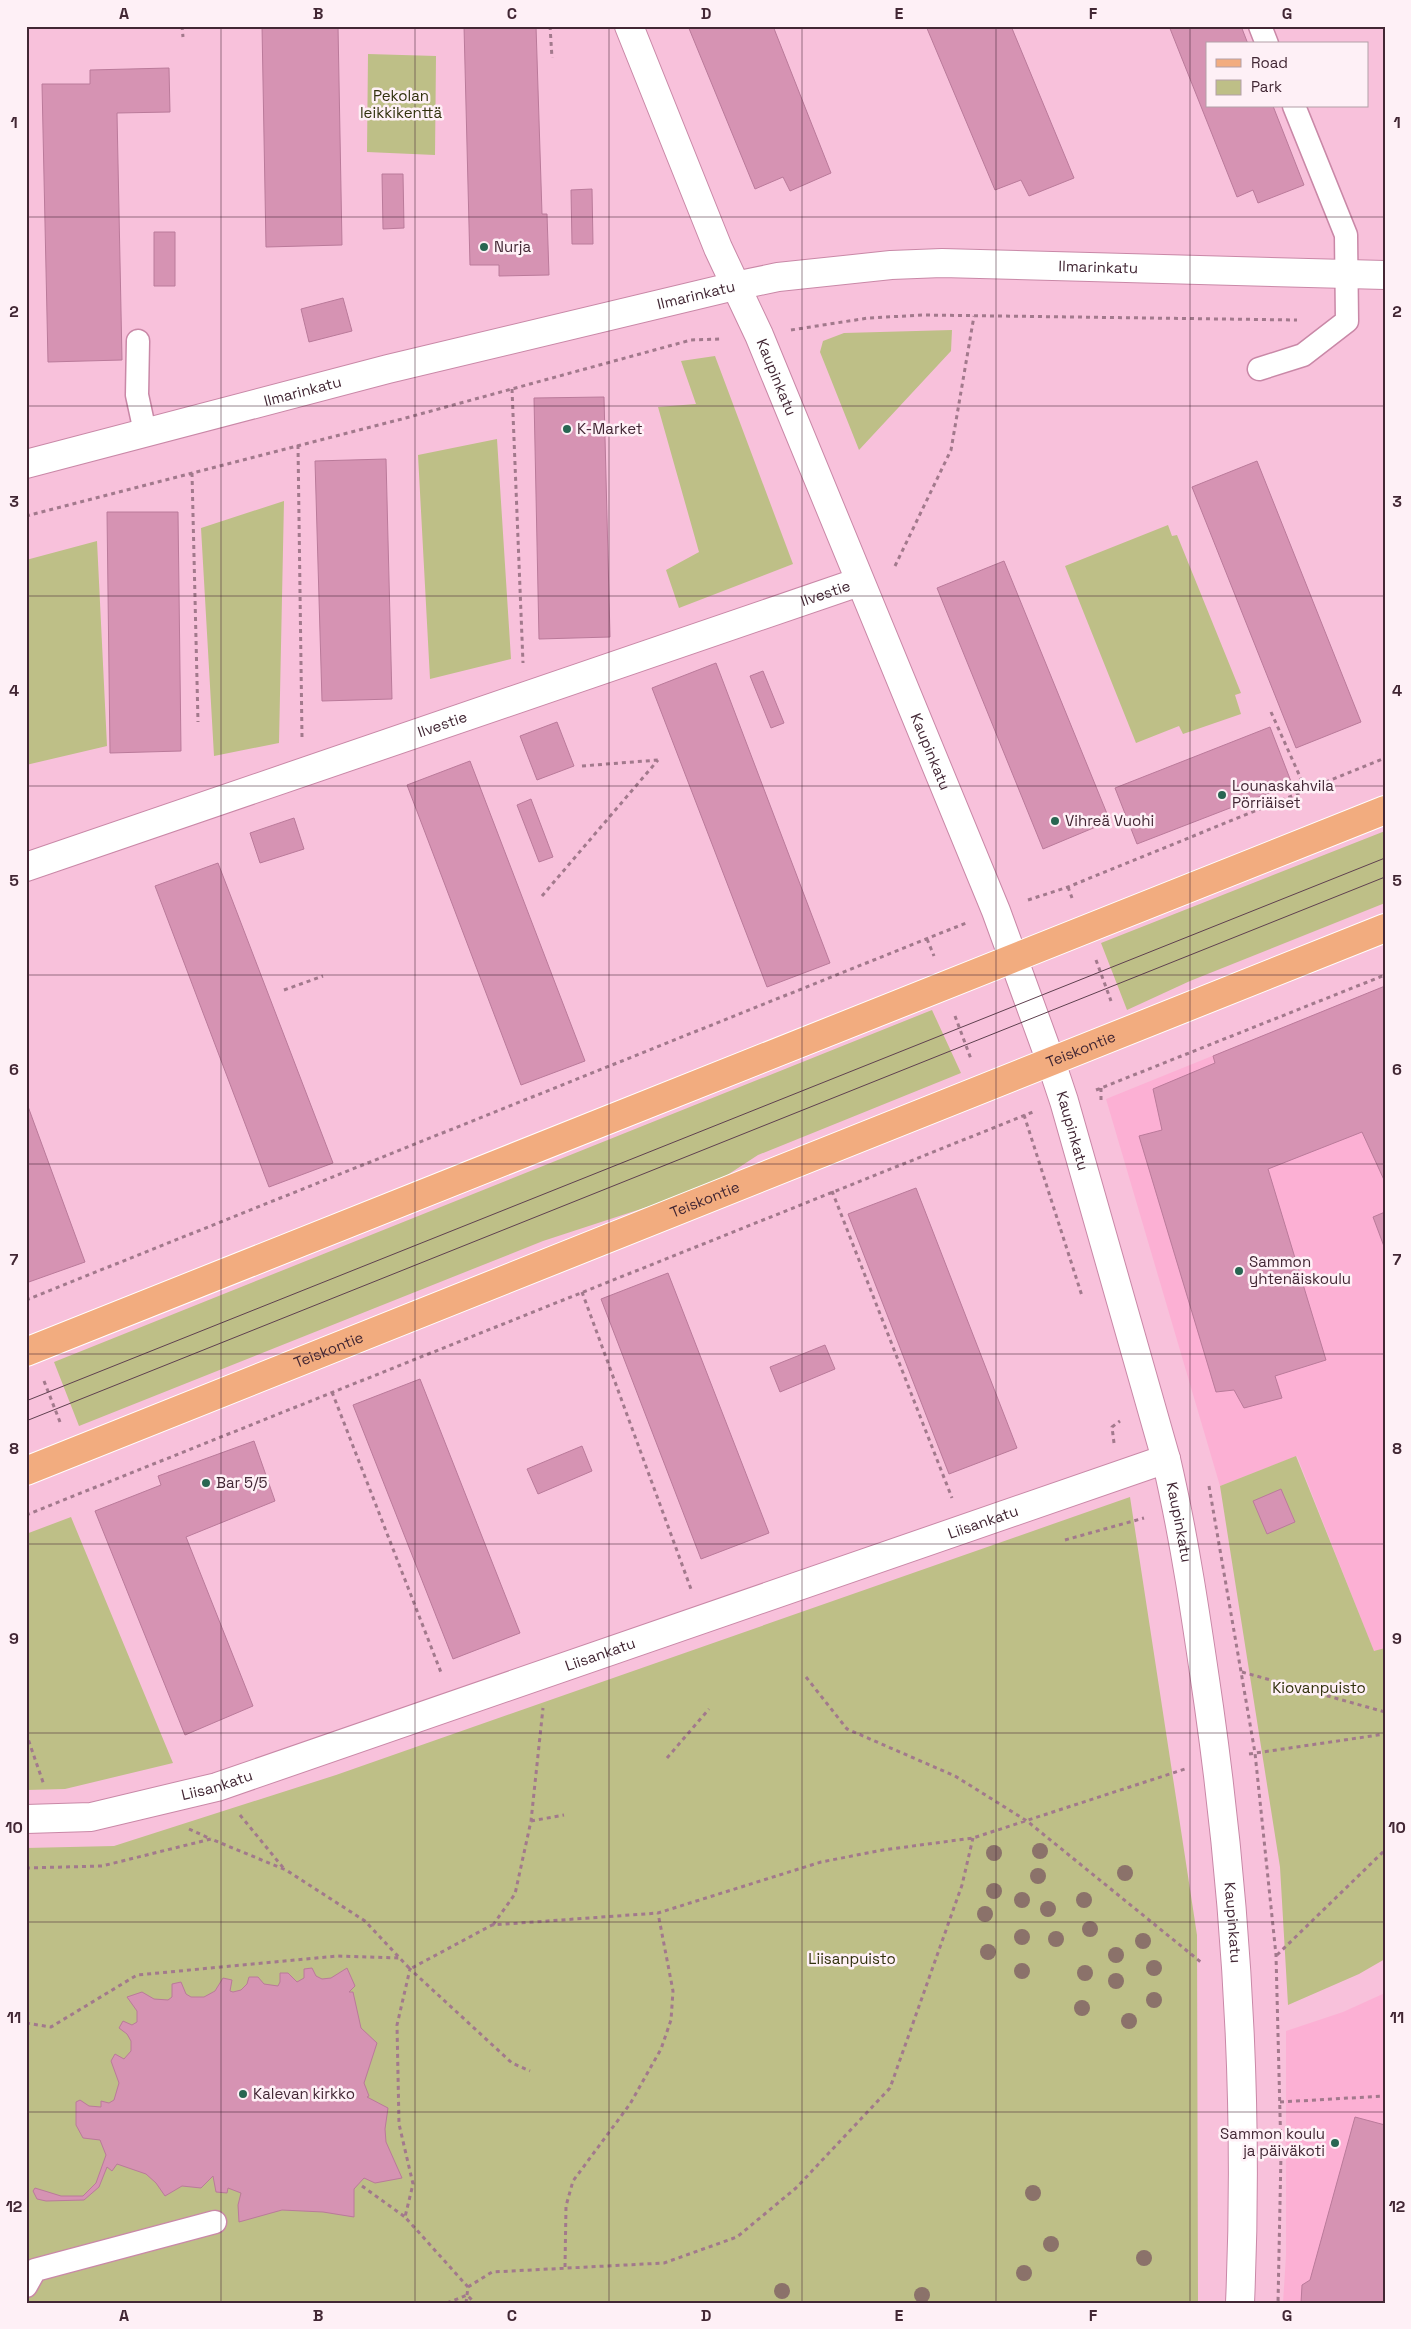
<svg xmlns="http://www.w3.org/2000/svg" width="1411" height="2329" font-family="'Space Grotesk',sans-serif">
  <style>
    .built { fill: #fcb0d4 }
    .green { fill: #bebf87 }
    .building { fill: #d693b3; stroke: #ba7a9a }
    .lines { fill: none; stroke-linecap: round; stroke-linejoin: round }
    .service-casing { stroke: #c988a7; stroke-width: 25 }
    .minor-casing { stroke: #c988a7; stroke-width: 30 }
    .tertiary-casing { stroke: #c988a7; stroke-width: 30 }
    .primary-casing { stroke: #fff; stroke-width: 30 }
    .path { stroke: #a2798c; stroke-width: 3; stroke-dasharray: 4 4; stroke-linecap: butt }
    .service { stroke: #fff; stroke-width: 22 }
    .minor { stroke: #fff; stroke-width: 28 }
    .tertiary { stroke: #fff; stroke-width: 28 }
    .primary { stroke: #f2ac7f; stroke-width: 28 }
    .tram { stroke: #5f404f; stroke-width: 1 }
    .tree { fill: #8b726a }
    .grid { fill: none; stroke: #422734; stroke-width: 1; stroke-opacity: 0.55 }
    .poi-dot { fill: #286652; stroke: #fef0f6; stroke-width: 2 }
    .labels { text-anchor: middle; stroke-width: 5; stroke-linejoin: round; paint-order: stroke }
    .park-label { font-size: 15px; fill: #31310d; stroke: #fef0f6 }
    .poi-label { font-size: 15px; fill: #422734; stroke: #fef0f6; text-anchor: start }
    .street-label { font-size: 15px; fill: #422734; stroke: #fef0f6 }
    .neatline { fill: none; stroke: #422734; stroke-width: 2 }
    .grid-label { font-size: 16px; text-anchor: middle; font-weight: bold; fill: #422734 }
  </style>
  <rect width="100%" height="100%" fill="#f8c1db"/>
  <path class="built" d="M1385 986V1648L1374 1652 1297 1456 1220 1486 1106 1099Z
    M1385 1993V2303H1283L1286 2255V2031L1343 2012Z"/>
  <path class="green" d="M368 54 436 56 435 155 367 152Z
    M952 330 951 351 859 450 820 352 823 341 844 333Z
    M715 356 793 564 679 608 666 570 699 552 658 407 696 404 681 361Z
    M497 439 511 659 430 679 418 455Z
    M284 501 279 743 214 756 201 528Z
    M1168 525 1172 536 1177 535 1241 693 1235 695 1241 714 1183 734 1179 726 1136 743 1065 566Z
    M97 541 107 746 26 765V560Z
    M1385 831V903L1190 981 1127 1010 1101 943Z
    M932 1010 961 1073 758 1155 712 1185 699 1190 543 1241 79 1426 54 1362Z
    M1296 1456 1374 1651 1385 1648V1959L1359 1974 1288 2005 1280 1867 1220 1486Z
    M1130 1497 1197 1935 1198 2303H26V1848L114 1846 336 1775Z
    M71 1517 173 1763 65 1789 26 1790V1534Z"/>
  <path class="building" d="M262 26H338L342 245 266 247Z
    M464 26H536L542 214H547L549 275 499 276V265H470Z
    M688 26H773L831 173 790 191 783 177 755 189Z
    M926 26H1011L1074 178 1029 196 1021 180 995 190Z
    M1169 26H1241L1248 44H1207V106H1273L1304 185 1258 203 1253 190 1237 197Z
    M169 68 170 112 117 113 122 360 48 362 42 84H90V70Z
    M382 174H403L404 228 383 229Z
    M592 189 593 244H572L571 190Z
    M154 232H175V286H154Z
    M343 298 352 331 309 342 301 309Z
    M604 397 610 637 539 639 534 398Z
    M386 459 392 699 322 701 315 461Z
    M1257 461 1361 722 1296 748 1192 487Z
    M107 512H178L181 751 110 753Z
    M1004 561 1110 821 1043 849 937 588Z
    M716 663 830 963 767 987 652 688Z
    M763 671 784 723 771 728 750 676Z
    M557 722 574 766 537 780 520 736Z
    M1270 727 1292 784 1137 844 1115 788Z
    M470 761 585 1061 521 1085 407 785Z
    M531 799 553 857 539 862 517 805Z
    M294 818 304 849 260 863 250 833Z
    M218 863 333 1163 269 1187 155 886Z
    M1385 986V1182L1362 1132 1268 1169 1326 1360 1275 1376 1282 1398 1244 1408 1234 1390 1216 1392 1139 1136 1162 1130 1153 1089 1215 1063 1213 1056Z
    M26 1101 85 1262 26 1283Z
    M916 1188 1017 1448 949 1474 848 1214Z
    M1385 1212V1249L1373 1217Z
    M668 1273 769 1533 701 1559 601 1299Z
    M825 1345 835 1369 780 1392 770 1367Z
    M420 1379 520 1633 453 1659 353 1405Z
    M254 1441 275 1501 186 1537 253 1706 185 1735 95 1511 161 1485 158 1476Z
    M582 1446 592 1471 538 1494 527 1469Z
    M1281 1489 1295 1522 1267 1534 1253 1501Z
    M312 1968 316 1976 322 1979 331 1978 347 1968 355 1986 349 1992H353L361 2028 377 2043 364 2083 369 2096 367 2097 388 2108 385 2129 386 2142 402 2178 375 2183 364 2178 354 2189V2217L323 2212 282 2210 239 2222 238 2205 241 2193 228 2188 227 2193 216 2192 213 2176 201 2188 182 2186 165 2196 156 2183 146 2174 117 2164 112 2171 107 2167 99 2187 84 2200 46 2201 37 2199 33 2191 35 2188 61 2196H83L96 2183 106 2155 100 2140 83 2138 76 2125V2102L80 2100 89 2106 101 2107V2101L109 2103 114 2100 119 2083 111 2061 115 2054 124 2059 131 2051V2041L127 2034 119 2028 123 2021 132 2025 137 2022V2011L127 1997 142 1992 154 1999 168 2000 172 1997V1984L181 1982 186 1994 191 1997H204L215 1991 223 1978 232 1980 230 1991 233 1992 241 1990 247 1984 249 1977H258L264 1984 278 1986 280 1982V1973H288L297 1982 304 1978V1969Z
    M1355 2117 1385 2125V2303H1301L1302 2285 1310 2280Z"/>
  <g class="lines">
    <defs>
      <path id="service" d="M1260 26 1267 44
        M138 341 137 395 145 432
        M1259 369 1303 355 1347 321 1346 235 1294 106
        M26 2286 35 2270 215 2222"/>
      <g id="minor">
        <path id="s1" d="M629 26 718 248 759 335 996 911 1051 1062"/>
        <path id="s2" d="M26 464 388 369 735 286 778 277 891 265 942 263 1385 275"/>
        <path id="s3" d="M26 867 859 582"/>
        <path id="s4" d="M26 1819 91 1817 217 1787 1166 1459"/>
      </g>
      <g id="tertiary">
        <path id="s5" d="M1051 1062 1064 1101 1166 1459C1185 1540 1197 1624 1209 1707 1237 1906 1249 2102 1240 2303"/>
      </g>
      <g id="primary">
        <path d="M26 1352 1385 810"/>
        <path id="s6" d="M26 1471 1385 928"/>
      </g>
    </defs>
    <use href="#service" class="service-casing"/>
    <use href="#minor" class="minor-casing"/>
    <use href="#tertiary" class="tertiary-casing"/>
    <use href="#primary" class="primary-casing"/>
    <path class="path" d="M182 26 183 37
      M550 26 552 58
      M791 330 868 318 924 315 1297 320
      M512 389 523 663
      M298 445 302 737
      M192 473 198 722
      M26 516 402 419 691 340 723 339
      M895 566 951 450 974 316
      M1271 712 1306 790
      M582 766 658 760
      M1068 887 1072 898
      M542 896 658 760
      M1028 900 1068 887 1385 758
      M927 939 934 956
      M1096 960 1111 1001
      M284 990 323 976
      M955 1016 971 1059
      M1101 1088V1103
      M1096 1090 1385 975
      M1024 1115 1082 1296
      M832 1191 952 1498
      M582 1292 691 1589
      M26 1300 966 923
      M44 1381 60 1422
      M332 1392 442 1675
      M1114 1443 1112 1427 1120 1421
      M1209 1486 1255 1753 1276 1955 1281 2153 1278 2303
      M26 1515 1033 1112
      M1065 1540 1144 1518
      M1242 1672 1385 1712
      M806 1677 847 1729 955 1776 1027 1821 1202 1963
      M26 1733 44 1785
      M1249 1754 1385 1734
      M667 1758 709 1709
      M240 1815 285 1870
      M531 1821 564 1815
      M189 1829 211 1839
      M26 1868 102 1866 211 1839 286 1870 365 1921 410 1969 492 1925 658 1913 821 1862 883 1850 973 1838 1185 1769
      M493 1925 515 1894 531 1821 543 1708
      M1277 1955 1385 1850
      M26 2023 51 2027 137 1975 337 1956 399 1958
      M1280 2102 1385 2096
      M362 2186 405 2217
      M565 2267 566 2206 573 2181 630 2104 661 2049 671 2020 673 1991 658 1913
      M468 2287 492 2272 664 2263 737 2237 796 2188 890 2088 962 1885 973 1838
      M447 2303 467 2295 475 2303
      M466 2303 468 2287 405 2217 413 2184 399 2124 397 2025 410 1969 512 2063 530 2071"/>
    <use href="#service" class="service"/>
    <use href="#minor" class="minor"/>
    <use href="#tertiary" class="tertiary"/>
    <use href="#primary" class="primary"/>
    <path class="tram" d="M26 1401 1385 858
      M26 1421 1385 877"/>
  </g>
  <g class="tree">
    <circle cx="1040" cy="1851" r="8"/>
    <circle cx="994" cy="1853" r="8"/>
    <circle cx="1125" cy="1873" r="8"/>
    <circle cx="1038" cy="1876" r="8"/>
    <circle cx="994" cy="1891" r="8"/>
    <circle cx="1022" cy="1900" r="8"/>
    <circle cx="1084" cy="1900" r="8"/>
    <circle cx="1048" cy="1909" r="8"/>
    <circle cx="985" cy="1914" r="8"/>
    <circle cx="1090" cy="1929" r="8"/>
    <circle cx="1022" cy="1937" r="8"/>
    <circle cx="1056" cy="1939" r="8"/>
    <circle cx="1143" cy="1941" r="8"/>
    <circle cx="988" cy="1952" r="8"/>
    <circle cx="1116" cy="1955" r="8"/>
    <circle cx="1154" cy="1968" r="8"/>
    <circle cx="1022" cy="1971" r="8"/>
    <circle cx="1085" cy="1973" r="8"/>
    <circle cx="1116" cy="1981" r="8"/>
    <circle cx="1154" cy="2000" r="8"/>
    <circle cx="1082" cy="2008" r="8"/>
    <circle cx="1129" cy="2021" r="8"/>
    <circle cx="1033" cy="2193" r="8"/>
    <circle cx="1051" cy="2244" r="8"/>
    <circle cx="1144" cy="2258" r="8"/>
    <circle cx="1024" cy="2273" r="8"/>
    <circle cx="782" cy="2291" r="8"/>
    <circle cx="922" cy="2295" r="8"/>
  </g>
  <path class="grid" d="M221 26V2303M415 26V2303M609 26V2303M802 26V2303M996 26V2303M1190 26V2303M26 217H1385M26 406H1385M26 596H1385M26 786H1385M26 975H1385M26 1164H1385M26 1354H1385M26 1544H1385M26 1733H1385M26 1922H1385M26 2112H1385"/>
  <g class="poi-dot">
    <circle cx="484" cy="247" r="5"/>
    <circle cx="567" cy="429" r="5"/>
    <circle cx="1222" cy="795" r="5"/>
    <circle cx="1055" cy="821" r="5"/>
    <circle cx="1239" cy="1271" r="5"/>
    <circle cx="206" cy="1483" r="5"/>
    <circle cx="243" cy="2094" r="5"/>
    <circle cx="1335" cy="2143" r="5"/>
  </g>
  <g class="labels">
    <g class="park-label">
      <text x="401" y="101">Pekolan<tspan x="401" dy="17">leikkikenttä</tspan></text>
      <text x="1319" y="1693">Kiovanpuisto</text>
      <text x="852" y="1964">Liisanpuisto</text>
    </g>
    <g class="poi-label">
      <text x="494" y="252">Nurja</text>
      <text x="577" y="434">K-Market</text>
      <text x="1232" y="791">Lounaskahvila<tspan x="1232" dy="17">Pörriäiset</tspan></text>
      <text x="1065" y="826">Vihreä Vuohi</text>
      <text x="1249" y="1267">Sammon<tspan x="1249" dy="17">yhtenäiskoulu</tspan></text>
      <text x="216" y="1488">Bar 5/5</text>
      <text x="253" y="2099">Kalevan kirkko</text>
      <text x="1325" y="2139" text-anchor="end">Sammon koulu<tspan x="1325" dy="17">ja päiväkoti</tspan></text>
    </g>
    <g class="street-label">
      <text dy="5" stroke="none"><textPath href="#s2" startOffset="1096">Ilmarinkatu</textPath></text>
      <text dy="5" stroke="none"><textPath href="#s2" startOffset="691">Ilmarinkatu</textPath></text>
      <text dy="5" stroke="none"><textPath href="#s1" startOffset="381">Kaupinkatu</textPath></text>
      <text dy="5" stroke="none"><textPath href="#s2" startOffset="286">Ilmarinkatu</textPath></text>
      <text dy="5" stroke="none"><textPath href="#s3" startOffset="845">Ilvestie</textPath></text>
      <text dy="5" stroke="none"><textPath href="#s3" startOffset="440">Ilvestie</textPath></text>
      <text dy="5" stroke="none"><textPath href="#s1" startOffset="786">Kaupinkatu</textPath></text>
      <text dy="5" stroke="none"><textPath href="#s6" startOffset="1136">Teiskontie</textPath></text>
      <text dy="5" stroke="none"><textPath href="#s5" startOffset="72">Kaupinkatu</textPath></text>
      <text dy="5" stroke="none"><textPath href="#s6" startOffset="731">Teiskontie</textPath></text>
      <text dy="5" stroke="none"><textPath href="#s6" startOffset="326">Teiskontie</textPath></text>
      <text dy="5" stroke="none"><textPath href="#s5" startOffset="478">Kaupinkatu</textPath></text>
      <text dy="5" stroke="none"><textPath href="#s4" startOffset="1005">Liisankatu</textPath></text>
      <text dy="5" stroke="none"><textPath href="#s4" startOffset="600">Liisankatu</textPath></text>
      <text dy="5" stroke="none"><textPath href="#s4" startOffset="195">Liisankatu</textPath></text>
      <text dy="5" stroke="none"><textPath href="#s5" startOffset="882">Kaupinkatu</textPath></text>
    </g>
  </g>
  <rect width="1411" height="2329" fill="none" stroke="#fef0f6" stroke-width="55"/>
  <rect x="1206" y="42" width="162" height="65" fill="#fef0f6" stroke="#b3a0a8"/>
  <rect x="1216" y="59" width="25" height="8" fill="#f2ac7f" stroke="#b3a0a8"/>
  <text x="1251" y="68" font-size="15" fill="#422734">Road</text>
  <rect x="1216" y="80" width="25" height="15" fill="#bebf87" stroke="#b3a0a8"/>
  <text x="1251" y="92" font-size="15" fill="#422734">Park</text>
  <rect x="28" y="28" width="1356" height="2274" class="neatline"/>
  <g class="grid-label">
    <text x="124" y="19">A</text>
    <text x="318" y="19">B</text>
    <text x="512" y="19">C</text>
    <text x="706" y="19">D</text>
    <text x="899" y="19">E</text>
    <text x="1093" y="19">F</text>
    <text x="1287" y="19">G</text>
    <text x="14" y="128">1</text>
    <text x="1397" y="128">1</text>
    <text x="14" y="317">2</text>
    <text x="1397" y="317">2</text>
    <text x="14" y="507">3</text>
    <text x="1397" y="507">3</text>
    <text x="14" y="696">4</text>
    <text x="1397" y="696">4</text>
    <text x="14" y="886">5</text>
    <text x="1397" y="886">5</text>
    <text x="14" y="1075">6</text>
    <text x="1397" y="1075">6</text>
    <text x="14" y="1265">7</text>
    <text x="1397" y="1265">7</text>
    <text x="14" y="1454">8</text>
    <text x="1397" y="1454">8</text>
    <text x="14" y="1644">9</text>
    <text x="1397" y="1644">9</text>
    <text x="14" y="1833">10</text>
    <text x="1397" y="1833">10</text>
    <text x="14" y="2023">11</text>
    <text x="1397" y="2023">11</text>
    <text x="14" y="2212">12</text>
    <text x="1397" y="2212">12</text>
    <text x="124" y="2321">A</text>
    <text x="318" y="2321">B</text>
    <text x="512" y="2321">C</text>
    <text x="706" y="2321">D</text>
    <text x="899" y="2321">E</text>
    <text x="1093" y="2321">F</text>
    <text x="1287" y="2321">G</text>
  </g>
</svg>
